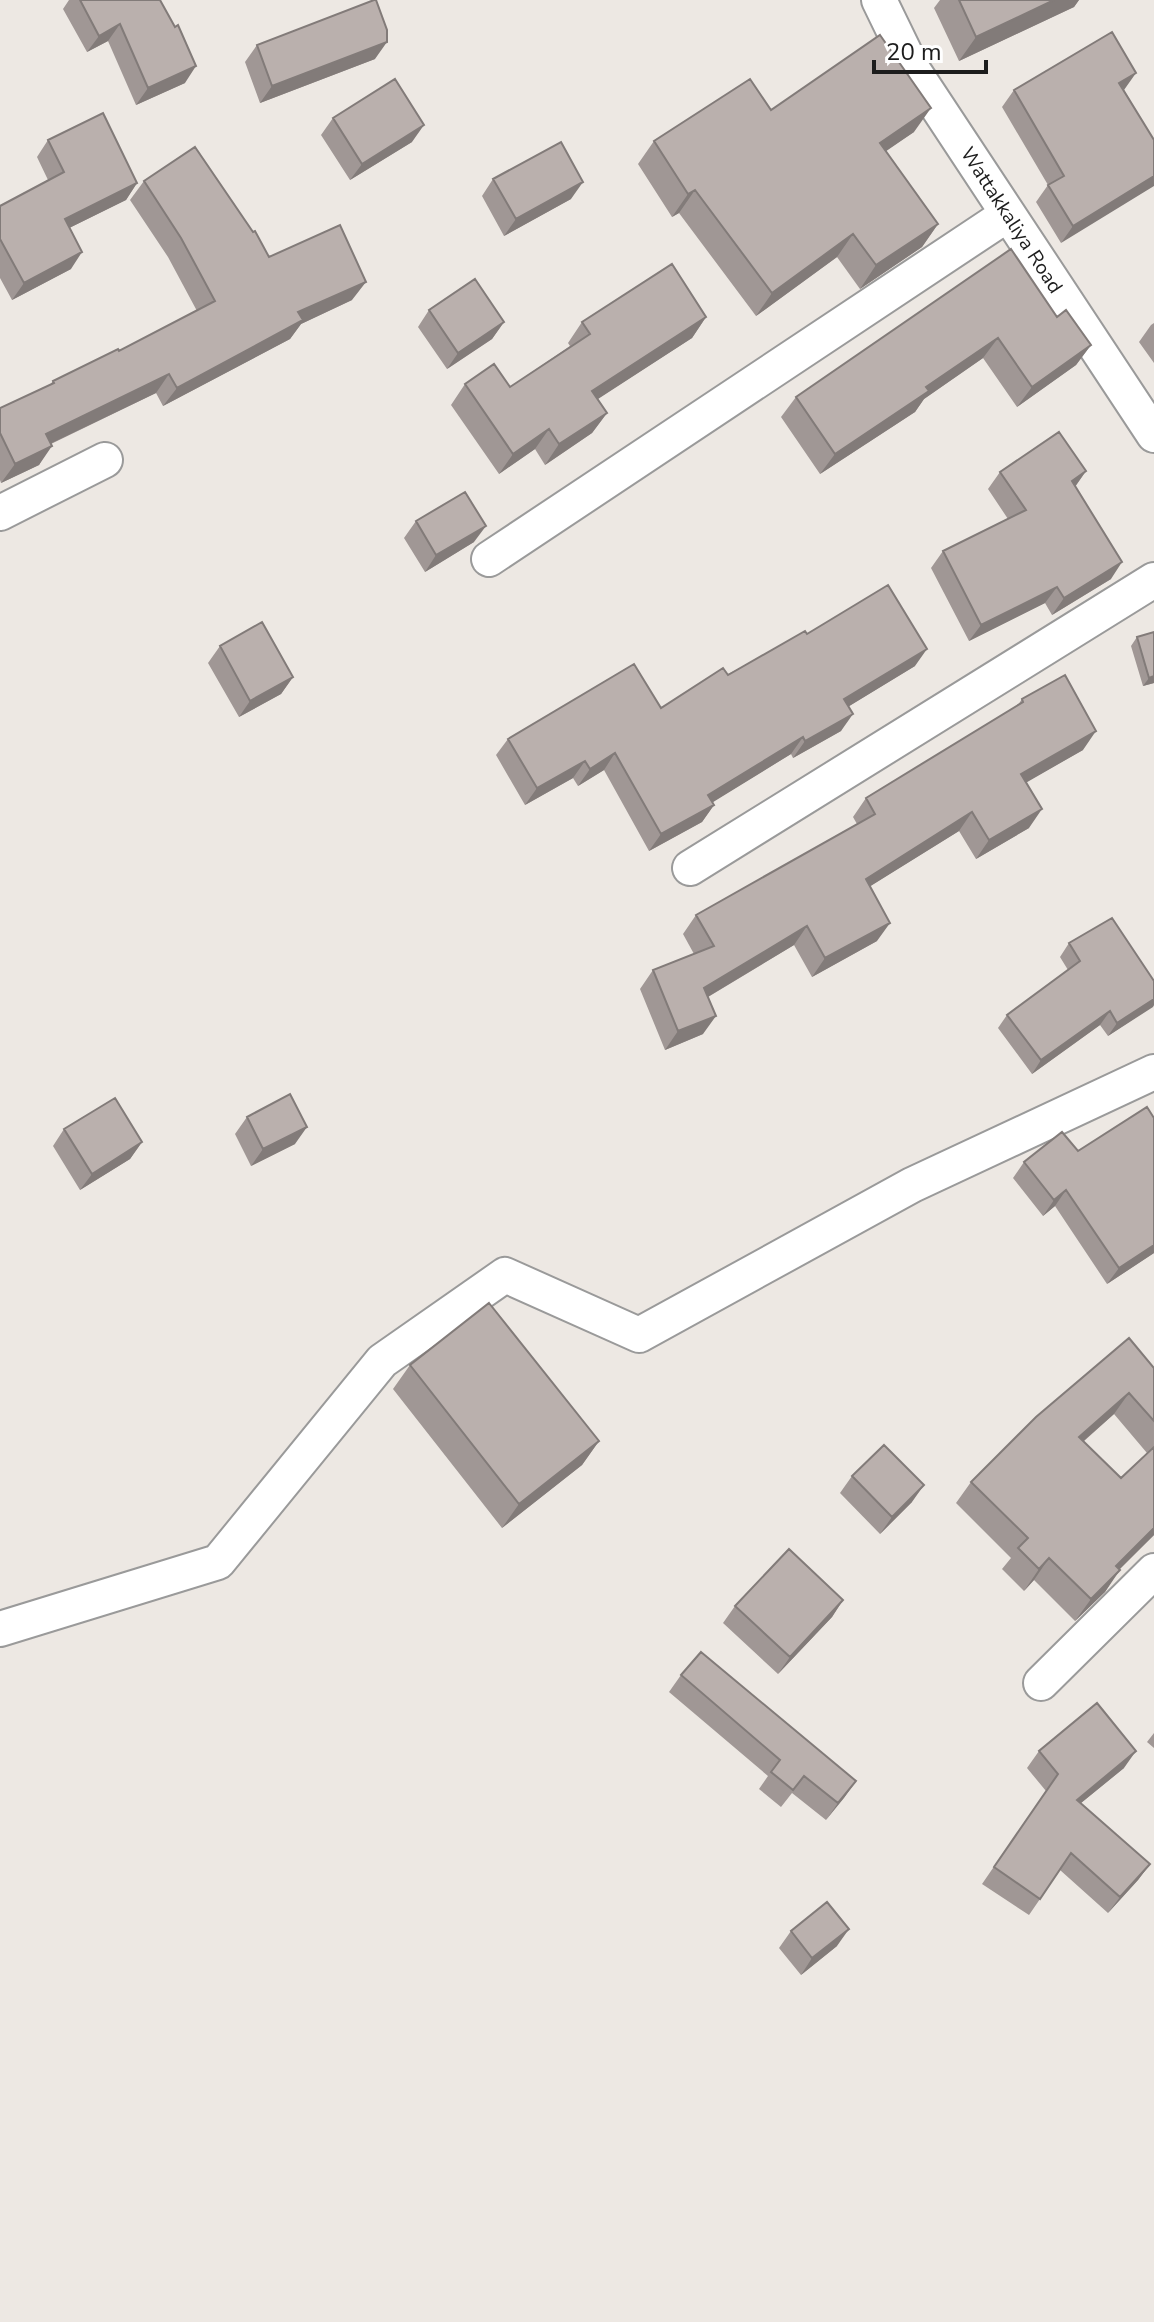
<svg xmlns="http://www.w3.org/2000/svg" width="1154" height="2322" font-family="'Nunito Sans',sans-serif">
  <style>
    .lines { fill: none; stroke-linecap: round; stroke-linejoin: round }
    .minor-casing { stroke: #9a9a9a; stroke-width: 38 }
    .minor { stroke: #fff; stroke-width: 34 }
    .wall { fill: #a09795; fill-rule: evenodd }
    .shaded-wall { fill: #827b79 }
    .building { fill: #bab0ad; stroke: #827b79; stroke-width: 2 }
    .labels { text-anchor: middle; stroke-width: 8; stroke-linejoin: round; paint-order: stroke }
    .street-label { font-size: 20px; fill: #1d1d1d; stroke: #fff }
  </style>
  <rect width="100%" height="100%" fill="#ede8e3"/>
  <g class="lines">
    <defs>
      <path id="minor" d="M879 0 913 70 1154 435
        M0 513 105 460
        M489 559 1008 214
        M690 868 1154 580
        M0 1629 218 1562 382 1361 505 1275 639 1335 912 1185 1154 1072
        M1041 1683 1154 1571"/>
    </defs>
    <use href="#minor" class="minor-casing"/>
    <use href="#minor" class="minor"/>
  </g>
  <path class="wall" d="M69 0H160L185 83 136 105 108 41 87 52 63 9Z
    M940 0H1079L1074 7 959 61 934 8Z
    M257 45 375 59 260 103 245 62Z
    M1014 90H1124L1154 140 1061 243 1036 202 1048 185 1002 107Z
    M771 110 914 132 885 151 938 224 922 247 860 289 837 257 756 316 679 213 672 217 638 164 654 141Z
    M333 118 412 142 350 180 321 135Z
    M48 140 137 183 126 200 69 228 71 269 12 300 0 278V206L48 180 37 157Z
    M493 179 571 199 504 236 482 196Z
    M144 181 269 257 352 300 301 324 290 339 163 406 156 393 51 444 39 465 1 483 0 480V408L50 385 53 381 119 351 197 311 168 257 130 200Z
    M429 310 504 322 492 339 447 369 418 327Z
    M706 317 692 338 597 399 607 413 592 433 545 465 535 449 499 474 451 405 465 384 510 387 570 346 568 343 582 322Z
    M1057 317 1091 345 1076 365 1017 407 983 358 924 399 915 412 820 474 781 417 796 397Z
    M1154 323V363L1139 342 1151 325Z
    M1086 471 1075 487 1111 579 1052 615 1045 603 969 641 931 568 943 551 1008 519 988 489 1000 472Z
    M416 521 474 542 425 572 404 538Z
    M1154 632V683L1143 686 1131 646 1137 637Z
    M807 634 915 666 849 706 841 731 793 758 791 754 712 802 714 805 702 822 649 851 604 770 578 786 573 778 525 805 496 755 508 739 661 708Z
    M220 646 293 677 281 694 239 717 208 663Z
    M1022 699 1083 750 1026 782 1029 828 976 859 959 831 870 886 877 941 812 977 794 945 708 997 703 1034 665 1050 640 989 653 970 694 954 683 934 696 915 857 824 853 817 866 798 1018 705Z
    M1069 943 1154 981V1005L1108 1036 1100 1025 1032 1074 998 1028 1007 1015 1068 970 1060 957Z
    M247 1117 295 1144 251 1166 235 1134Z
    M1154 1118V1253L1107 1284 1055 1206 1043 1216 1013 1178 1024 1162 1078 1151Z
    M64 1129 142 1142 130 1159 80 1190 53 1146Z
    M410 1365 599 1441 582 1465 502 1528 393 1389Z
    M1154 1368V1535L1119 1569 1105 1592 1075 1621 1034 1580 1024 1591 1002 1569 1011 1558 956 1503 971 1482ZM1114 1414 1147 1453 1121 1478 1083 1442Z
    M852 1476 912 1502 880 1534 840 1493Z
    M843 1600 832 1617 778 1674 723 1623 735 1606Z
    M681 1675 856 1781 826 1820 792 1793 781 1807 759 1789 768 1776 669 1692Z
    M1154 1733V1748L1147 1742Z
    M1039 1751 1124 1768 1081 1803 1150 1864 1138 1880 1108 1913 1060 1870 1029 1915 982 1884 1046 1791 1027 1768Z
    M791 1931 837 1946 801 1975 779 1948Z"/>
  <path class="shaded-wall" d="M1054 0H1079L1074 7 959 61 976 37Z
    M120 24 108 41 87 52 99 36Z
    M387 42 375 59 260 103 272 86Z
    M196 66 185 83 136 105 148 88Z
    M1136 73 1124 90 1119 83Z
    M931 108 914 132 863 167 880 143Z
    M424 125 412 142 350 180 362 164Z
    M1154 176V186L1061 243 1073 226Z
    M583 182 571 199 504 236 516 219Z
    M137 183 126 200 53 236 65 219Z
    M695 190 679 213 672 217 688 194Z
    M938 224 922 247 860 289 876 265Z
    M853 234 837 257 756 316 772 293Z
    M82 252 71 269 12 300 24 283Z
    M366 282 352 300 301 324 290 339 163 406 177 388 298 312Z
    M706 317 692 338 578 412 592 391Z
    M504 322 492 339 447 369 458 353Z
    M998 338 983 358 924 399 915 412 820 474 835 454 926 387Z
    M1091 345 1076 365 1017 407 1032 387Z
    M169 374 156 393 33 452 46 434Z
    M607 413 592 433 545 465 559 444Z
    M549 429 535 449 499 474 513 454Z
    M52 446 39 465 1 483 15 464Z
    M1086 471 1074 488 1072 481Z
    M486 526 474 542 425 572 436 555Z
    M1122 562 1111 579 1052 615 1064 598Z
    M1057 587 1045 603 969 641 981 625Z
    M927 649 915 666 833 716 844 699Z
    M1154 676V683L1143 686 1149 678Z
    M293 677 281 694 239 717 250 701Z
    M853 714 841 731 793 758 805 741Z
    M1096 731 1083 750 1008 793 1021 774Z
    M803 737 791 754 697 812 708 795Z
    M615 753 604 770 578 786 590 769Z
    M585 761 573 778 525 805 537 788Z
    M714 805 702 822 649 851 661 834Z
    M1042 809 1029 828 976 859 989 840Z
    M972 812 959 831 853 897 866 879Z
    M890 923 877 941 812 977 825 958Z
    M807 926 794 945 691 1007 704 988Z
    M1154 999V1005L1153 1007 1108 1036 1117 1023Z
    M1110 1011 1100 1025 1032 1074 1041 1060Z
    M716 1016 703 1034 665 1050 678 1031Z
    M307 1127 295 1144 251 1166 263 1149Z
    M142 1142 130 1159 80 1190 92 1174Z
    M1066 1190 1055 1206 1043 1216 1054 1200Z
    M1154 1245V1253L1107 1284 1119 1268Z
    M1129 1393 1114 1414 1063 1459 1079 1437Z
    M599 1441 582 1465 502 1528 519 1504Z
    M924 1485 912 1502 880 1534 892 1517Z
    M1154 1528V1535L1101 1588 1116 1566Z
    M1049 1558 1034 1580 1024 1591 1039 1569Z
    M1120 1570 1105 1592 1075 1621 1091 1599Z
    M843 1600 832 1617 778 1674 790 1657Z
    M1136 1751 1124 1768 1065 1816 1077 1800Z
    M856 1781 844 1798 826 1820 838 1803Z
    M1150 1864 1138 1880 1108 1913 1120 1897Z
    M849 1929 837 1946 801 1975 812 1958Z"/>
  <path class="building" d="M80 0H160L175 27 178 25 196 66 148 88 120 24 99 36Z
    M374 0H376L387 30V42L272 86 257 45Z
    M959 0H1054L976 37Z
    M1112 32 1136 73 1119 83 1154 140V176L1073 226 1048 185 1064 176 1014 90Z
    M880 35 931 108 880 143 938 224 876 265 853 234 772 293 695 190 688 194 654 141 750 79 771 110Z
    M395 79 424 125 362 164 333 118Z
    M103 113 137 183 65 219 82 252 24 283 0 239V206L64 172 48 140Z
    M561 142 583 182 516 219 493 179Z
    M195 147 253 232 255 231 269 257 340 225 366 282 298 312 303 320 177 388 169 374 46 434 52 446 15 464 0 433V408L54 383 53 381 118 349 119 351 215 301 181 238 144 181Z
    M1011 249 1057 317 1066 310 1091 345 1032 387 998 338 926 387 929 391 835 454 796 397Z
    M672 264 706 317 592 391 607 413 559 444 549 429 513 454 465 384 494 364 510 387 590 334 582 322Z
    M475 279 504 322 458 353 429 310Z
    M1059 432 1086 471 1072 481 1122 562 1064 598 1057 587 981 625 943 551 1026 510 1000 472Z
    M465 492 486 526 436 555 416 521Z
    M888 585 927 649 844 699 853 714 805 741 803 737 708 795 714 805 661 834 615 753 590 769 585 761 537 788 508 739 634 664 661 708 723 668 728 675 805 631 807 634Z
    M262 622 293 677 250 701 220 646Z
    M1154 632V676L1149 678 1137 637Z
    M1065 675 1096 731 1021 774 1042 809 989 840 972 812 866 879 890 923 825 958 807 926 704 988 716 1016 678 1031 653 970 714 946 696 915 875 814 866 798 1023 702 1022 699Z
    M1112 918 1154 981V999L1117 1023 1110 1011 1041 1060 1007 1015 1080 961 1069 943Z
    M290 1094 307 1127 263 1149 247 1117Z
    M115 1098 142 1142 92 1174 64 1129Z
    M1147 1107 1154 1118V1245L1119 1268 1066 1190 1054 1200 1024 1162 1062 1132 1078 1151Z
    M489 1303 599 1441 519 1504 410 1365Z
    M1129 1338 1154 1368V1421L1129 1393 1079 1437 1121 1478 1154 1447V1528L1116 1566 1120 1570 1091 1599 1049 1558 1039 1569 1018 1548 1028 1538 971 1482 1036 1417Z
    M884 1445 924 1485 892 1517 852 1476Z
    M789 1549 843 1600 790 1657 735 1606Z
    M701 1652 856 1781 838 1803 804 1776 793 1790 771 1772 780 1760 681 1675Z
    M1097 1703 1136 1751 1077 1800 1150 1864 1120 1897 1071 1853 1040 1899 994 1867 1058 1774 1039 1751Z
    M827 1902 849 1929 812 1958 791 1931Z"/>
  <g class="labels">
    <g class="street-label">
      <text transform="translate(1012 220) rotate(57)" y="7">Wattakkaliya Road</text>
    </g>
  </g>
  <path d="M874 60v12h112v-12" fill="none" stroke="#1d1d1d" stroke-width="4"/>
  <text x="886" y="60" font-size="24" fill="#1d1d1d" stroke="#ffffff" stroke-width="6" paint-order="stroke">20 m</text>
</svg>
